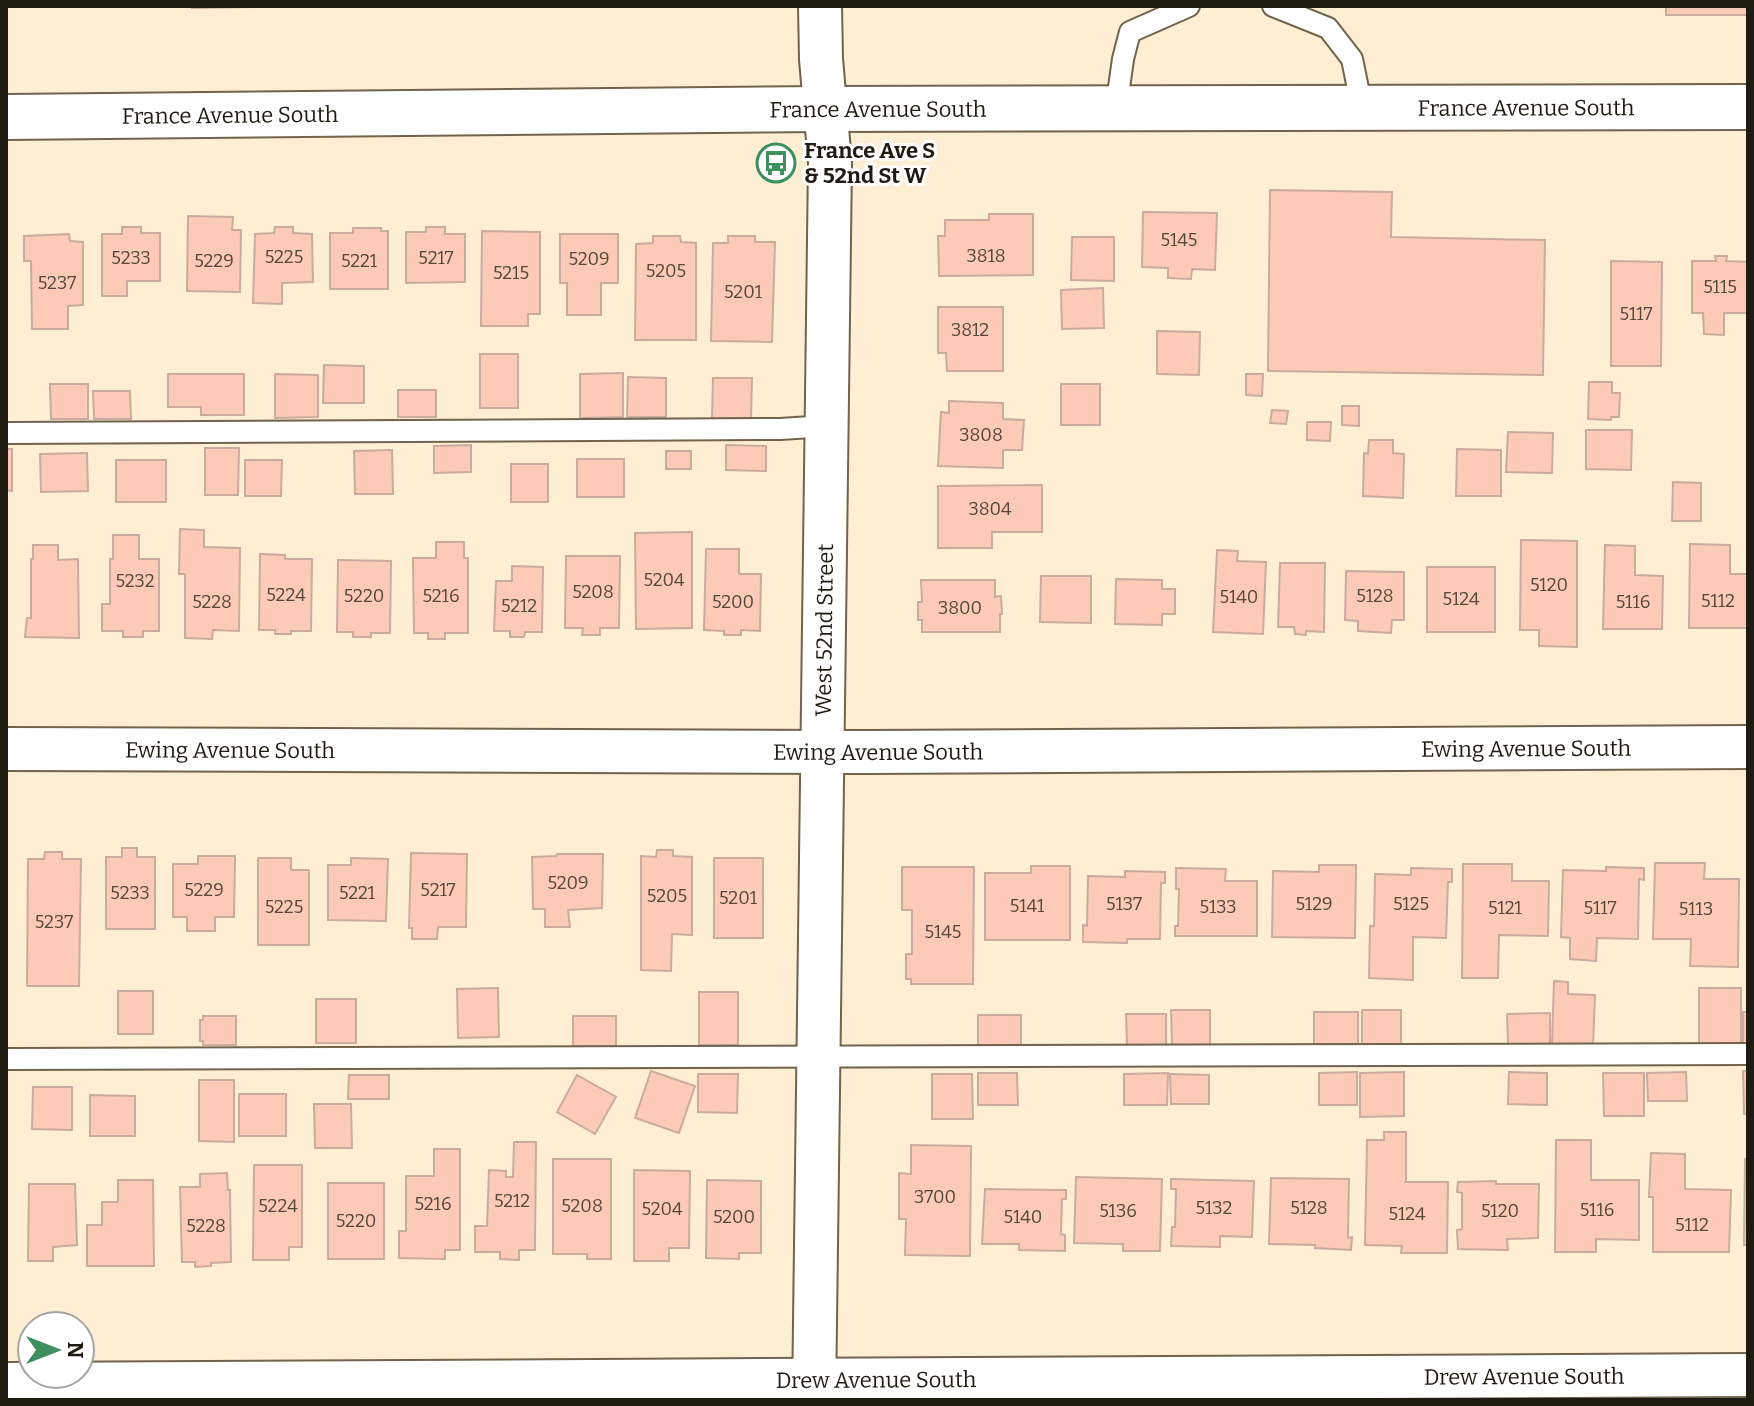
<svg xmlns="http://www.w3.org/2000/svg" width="1754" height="1406" font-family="Bitter,serif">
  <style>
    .building { fill: #fdcab7; stroke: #c9aba0; stroke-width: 2 }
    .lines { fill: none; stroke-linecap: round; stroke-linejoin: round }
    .lane-casing { stroke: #71634c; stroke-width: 24 }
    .street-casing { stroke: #71634c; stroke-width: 46 }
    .secondary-casing { stroke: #71634c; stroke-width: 48 }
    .lane { stroke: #fff; stroke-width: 20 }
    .street { stroke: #fff; stroke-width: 42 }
    .secondary { stroke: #fff; stroke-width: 44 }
    .labels { text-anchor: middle; stroke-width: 6; stroke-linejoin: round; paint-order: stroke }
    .number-label { font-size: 18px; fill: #57473a }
    .street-label { font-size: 22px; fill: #201b11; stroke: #fff }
    .poi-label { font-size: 22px; font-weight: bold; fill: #201b11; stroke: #fff; text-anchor: start }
  </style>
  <rect width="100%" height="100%" fill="#feeed4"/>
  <path class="building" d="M192 6H309L192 8Z
    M1666 6H1748V15H1666Z
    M1270 190 1392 192 1391 237 1545 240 1543 375 1268 371Z
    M1143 212 1217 213 1215 270 1192 269 1191 279 1168 278V268L1142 267Z
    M989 214H1033V275L939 276 938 236H945V220H989Z
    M188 216 233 217 232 230H241L240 292 187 291Z
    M122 227H141V233H160V281H127V296H102V234H122Z
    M275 227H293V233L312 234 313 282 282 283V304L253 303 255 234 274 233Z
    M426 227H445V234H465V282L406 283V232H426Z
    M353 228H381V231H388V289H330V233H353Z
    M482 231 540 232V314H528V326H481Z
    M69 234 70 241 83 242V305L68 306V329H32L31 261H24V236Z
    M560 234H618V283H601V315H567V283H560Z
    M653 236H680L681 242 696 243V340H635L636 244 653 243Z
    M728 236H755V242H775L772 342 711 341 713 243H728Z
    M1072 237H1114V281L1071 280Z
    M1715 256H1727L1726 261 1748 262V313H1724V335L1704 334 1703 313H1692V261H1716Z
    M1611 261 1662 262 1661 366H1611Z
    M1103 288 1104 328 1062 329 1061 290Z
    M938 307H1003V371H947L946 353H938Z
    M1157 331 1200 332 1199 375 1157 374Z
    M480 354H518V408H480Z
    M324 365 364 366V403H323Z
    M623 373V417L580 418V374Z
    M168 374H244V415H201V407H168Z
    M275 374 318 375V417L275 418Z
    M1246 374H1263L1262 396 1246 395Z
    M628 377 666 378V417H627Z
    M713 378H752L751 419 712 418Z
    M1589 382H1612V393H1620L1619 417H1611V420L1588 419Z
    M50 384H88V419H51Z
    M1061 384H1100V425H1061Z
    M398 390H436V417H398Z
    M93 391H130L131 419H94Z
    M949 401 1003 403V419L1024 420 1022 450H1003V468L938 466 941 412 949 413Z
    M1342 406H1359V426L1342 425Z
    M1272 410 1288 411 1286 424 1270 423Z
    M1307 422H1331L1330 441 1307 440Z
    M1586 430H1632L1631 470 1586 469Z
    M1508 432 1553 433 1552 473 1506 472Z
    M1369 440H1393V453L1404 454 1403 498 1363 496 1364 453 1368 454Z
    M471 445V472L434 473V446Z
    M726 445 766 446V471L726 470Z
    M205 448H239L238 495H205Z
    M6 449H12V491L6 490Z
    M1457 449 1501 450V496H1456Z
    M392 450 393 494H355L354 451Z
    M666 451H691V469H666Z
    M87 453 88 491 41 492 40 454Z
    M577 459H624V497H577Z
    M116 460H166V502H116Z
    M245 460H282L281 496H245Z
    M511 464H548V502H511Z
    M1673 482 1701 483V521H1672Z
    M1042 485V532H992V548H938V486Z
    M180 529 204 530V547L240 548 239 631 213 630 212 639 185 638V574H179Z
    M692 532V628L636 629 635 533Z
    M113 535H139V559H159V631H143V637H123V631H102V604H110V559H113Z
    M1521 540 1577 541V647L1539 646V630H1520Z
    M436 542H464V558H468V633H445V639H428V633H414L413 558H436Z
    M1690 544 1730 545V574H1747V628H1689Z
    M33 545H58V560L78 559 79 638 25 637 27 618H31V559H33Z
    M1605 545 1635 546V575L1663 576 1662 629H1603Z
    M706 549H739V574H761L760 631 741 630V635H724V631L704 630Z
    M1217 550 1238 551 1237 561 1266 562 1263 634 1213 632Z
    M260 554 285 555V559H312L311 631H291V634H275V630H259Z
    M566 556H620L619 628H600V635H582L583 628H565Z
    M338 560 391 561 390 633H371V637H353V632H337Z
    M1280 563H1325L1324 632 1306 631V635L1295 634 1294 627H1278Z
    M512 566 543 567 542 632H525L524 637H510V631H494L496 581H512Z
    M1427 567H1495V632H1427Z
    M1346 571 1404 572V620H1392L1391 633 1358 631V621L1345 620Z
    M1041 576H1091V623L1040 622Z
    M1116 579 1162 580V589H1175V614H1162V625L1115 624Z
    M921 580H995V597L1001 596 1002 614H1000V632H922V620H918V602H922Z
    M122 848H137V857H155V929H106V857H122Z
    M657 850H673V856L692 857V935L672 934 671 971 641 970V856L656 857Z
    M45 852H62V859H81L79 986H27L28 859H44Z
    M411 853 467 854 466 927H438L437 939H412V928H409Z
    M557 854H603L602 908 568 910 570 927H545V909H533L532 857 556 856Z
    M198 856H235L234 917H215V931H187V917H173V864H198Z
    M258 858H291V870H309V945H258Z
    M351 858 388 859 386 921 328 920V865H351Z
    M714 858H763V938H714Z
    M1655 863H1705L1704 879H1739L1738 967 1690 966 1691 939H1653Z
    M1463 864H1512V881H1549L1548 936 1499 935 1498 978H1462Z
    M1319 865H1356L1355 938 1272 937 1273 871 1319 872Z
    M1031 866H1070V940H985V873H1031Z
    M902 867H974L973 984H911V979H906V954H912V910H902Z
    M1606 867 1644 868V880L1639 879 1638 939 1597 938 1596 961 1570 959V938L1561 937 1563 870 1606 871Z
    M1176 868 1226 869 1225 881H1257V936H1175V926H1178L1179 889H1176Z
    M1411 868 1452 869V882H1448L1446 938 1413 937V980L1369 978 1370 926H1374L1375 874 1411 875Z
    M1125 871 1165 872V883H1161L1160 939H1127V943L1083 942V925L1087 926 1088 876 1125 877Z
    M1554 981 1568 982V994L1595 995 1593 1046 1552 1044Z
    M498 988 499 1037 458 1038 457 989Z
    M1699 988H1741V1044H1699Z
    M118 991H153V1034H118Z
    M699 992H738V1045H699Z
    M316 999H356V1043H316Z
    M1171 1010H1210V1045H1172Z
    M1362 1010H1401V1045H1362Z
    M1314 1012H1358V1044H1314Z
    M1743 1012H1748V1044H1743Z
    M1550 1013V1044L1508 1045 1507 1014Z
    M1126 1014H1166V1046H1127Z
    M978 1015H1021V1046H978Z
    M203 1016H236V1045H203V1041H200V1020H203Z
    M573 1016H616V1046H573Z
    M651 1071 695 1086 679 1133 635 1118Z
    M1743 1071H1748V1114H1744Z
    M1357 1072V1105H1319V1073Z
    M1404 1072V1116L1360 1117V1073Z
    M1509 1072 1547 1073V1105L1508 1104Z
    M1686 1072 1687 1101H1648L1647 1073Z
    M978 1073H1017L1018 1105H978Z
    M1168 1073 1167 1105H1124V1074Z
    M1603 1073H1644V1116H1604Z
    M698 1074H738L737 1113 698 1112Z
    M932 1074H972L973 1119H932Z
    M1170 1074 1209 1075V1104H1171Z
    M349 1075H389V1099H348Z
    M577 1075 616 1097 595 1134 557 1112Z
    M199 1080H234V1142L199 1141Z
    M33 1087H72V1130L32 1129Z
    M239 1094H286V1136H239Z
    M90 1095 135 1096V1136H90Z
    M314 1104H351L352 1148H315Z
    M1384 1132H1406V1182H1448L1447 1253H1401L1402 1246 1365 1245 1367 1140H1384Z
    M1556 1140H1591V1180H1639V1240L1596 1239V1252H1555Z
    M514 1142H536L535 1250H519V1260L500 1259V1252H475V1226H487L489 1170 506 1171V1177H513Z
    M911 1145 971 1146 970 1256 905 1255 906 1219H899V1173L911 1174Z
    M434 1149H460V1250H445V1259L399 1258V1231H406V1176H434Z
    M1651 1153 1685 1154V1189L1731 1190 1729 1252H1653V1197H1649Z
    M553 1159H611V1259H587V1254H553Z
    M1745 1159H1748V1245H1744Z
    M254 1165H302V1247H289V1260H253Z
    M634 1170 690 1171 689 1248H669V1261H634Z
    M227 1173 228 1190H230L231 1262 211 1263V1266L195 1267V1262H182L180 1187H200V1174Z
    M1076 1177 1162 1179 1160 1251H1123V1244L1074 1243Z
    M1271 1178 1349 1179 1348 1238 1352 1237 1351 1250 1315 1248V1245L1269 1244Z
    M1171 1179 1254 1181 1252 1237 1220 1236V1247L1171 1246 1172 1227H1175L1176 1189H1171Z
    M118 1180H153L154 1266H87V1225H102V1202H118Z
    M707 1180 761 1181V1253H739V1259L706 1258Z
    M1496 1181V1184H1539L1538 1238 1507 1239 1508 1250 1458 1249 1457 1230 1462 1229V1193L1457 1192 1458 1182Z
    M328 1183H384V1259H328Z
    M29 1184H75L77 1245 53 1247V1261H28Z
    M985 1189 1066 1190V1199H1062L1061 1234 1065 1235V1251L1019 1250V1244H982Z"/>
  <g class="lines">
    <defs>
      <path id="lane" d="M1273 6 1328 28 1352 59 1362 108
        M1116 109 1123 59 1130 32 1189 6
        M6 433 780 429 827 426
        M6 1059 1748 1054"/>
      <g id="street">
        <path id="s1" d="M6 749 865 752 1748 747"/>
        <path id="s2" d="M6 1384 1748 1375"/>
        <path id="s3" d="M814 1400 830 163 821 59 820 6"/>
      </g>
      <g id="secondary">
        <path id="s4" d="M6 117 825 109 1748 107"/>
      </g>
    </defs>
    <use href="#lane" class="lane-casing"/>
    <use href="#street" class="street-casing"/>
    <use href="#secondary" class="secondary-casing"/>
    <use href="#lane" class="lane"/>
    <use href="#street" class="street"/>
    <use href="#secondary" class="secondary"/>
  </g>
  <defs>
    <symbol id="bus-ring" viewBox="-11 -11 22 22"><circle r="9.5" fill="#fff" stroke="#3d8f60" stroke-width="1.5"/><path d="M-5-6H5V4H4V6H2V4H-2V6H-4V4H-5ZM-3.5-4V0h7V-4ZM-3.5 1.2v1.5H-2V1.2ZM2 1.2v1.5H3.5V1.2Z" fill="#3d8f60"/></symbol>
  </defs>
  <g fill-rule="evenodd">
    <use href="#bus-ring" x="754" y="141" width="44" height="44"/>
  </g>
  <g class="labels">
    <g class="number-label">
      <text x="1179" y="246">5145</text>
      <text x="986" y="262">3818</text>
      <text x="284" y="263">5225</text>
      <text x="131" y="264">5233</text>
      <text x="436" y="264">5217</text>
      <text x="589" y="265">5209</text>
      <text x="214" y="267">5229</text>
      <text x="359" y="267">5221</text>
      <text x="666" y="277">5205</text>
      <text x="511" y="279">5215</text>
      <text x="57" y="289">5237</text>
      <text x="1720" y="293">5115</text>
      <text x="743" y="298">5201</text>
      <text x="1636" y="320">5117</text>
      <text x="970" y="336">3812</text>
      <text x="981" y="441">3808</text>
      <text x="990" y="515">3804</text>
      <text x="664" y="586">5204</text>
      <text x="135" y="587">5232</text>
      <text x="1549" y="591">5120</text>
      <text x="593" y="598">5208</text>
      <text x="286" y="601">5224</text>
      <text x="364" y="602">5220</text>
      <text x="441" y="602">5216</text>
      <text x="1375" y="602">5128</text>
      <text x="1239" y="603">5140</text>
      <text x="1461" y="605">5124</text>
      <text x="1718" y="607">5112</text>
      <text x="212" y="608">5228</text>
      <text x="733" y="608">5200</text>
      <text x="1633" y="608">5116</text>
      <text x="519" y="612">5212</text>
      <text x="960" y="614">3800</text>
      <text x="568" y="889">5209</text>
      <text x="204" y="896">5229</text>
      <text x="438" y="896">5217</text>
      <text x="130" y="899">5233</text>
      <text x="357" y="899">5221</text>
      <text x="667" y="902">5205</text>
      <text x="738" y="904">5201</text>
      <text x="1124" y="910">5137</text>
      <text x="1314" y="910">5129</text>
      <text x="1411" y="910">5125</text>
      <text x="1027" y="912">5141</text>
      <text x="284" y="913">5225</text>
      <text x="1218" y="913">5133</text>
      <text x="1505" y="914">5121</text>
      <text x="1600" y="914">5117</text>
      <text x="1696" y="915">5113</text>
      <text x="54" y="928">5237</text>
      <text x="943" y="938">5145</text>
      <text x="935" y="1203">3700</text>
      <text x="512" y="1207">5212</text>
      <text x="433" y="1210">5216</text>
      <text x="278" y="1212">5224</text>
      <text x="582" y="1212">5208</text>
      <text x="1214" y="1214">5132</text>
      <text x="1309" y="1214">5128</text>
      <text x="662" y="1215">5204</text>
      <text x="1597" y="1216">5116</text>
      <text x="1118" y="1217">5136</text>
      <text x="1500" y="1217">5120</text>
      <text x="1407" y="1220">5124</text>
      <text x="734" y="1223">5200</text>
      <text x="1023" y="1223">5140</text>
      <text x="356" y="1227">5220</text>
      <text x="1692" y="1231">5112</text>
      <text x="206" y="1232">5228</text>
    </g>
    <g class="street-label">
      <text dy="8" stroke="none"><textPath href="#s4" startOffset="1520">France Avenue South</textPath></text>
      <text dy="8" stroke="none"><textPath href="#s4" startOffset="872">France Avenue South</textPath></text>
      <text dy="8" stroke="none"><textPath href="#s4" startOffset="224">France Avenue South</textPath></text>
      <text dy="8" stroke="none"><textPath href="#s3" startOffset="770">West 52nd Street</textPath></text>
      <text dy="8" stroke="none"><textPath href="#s1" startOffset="1520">Ewing Avenue South</textPath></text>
      <text dy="8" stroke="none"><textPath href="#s1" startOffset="224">Ewing Avenue South</textPath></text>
      <text dy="8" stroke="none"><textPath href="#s1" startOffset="872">Ewing Avenue South</textPath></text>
      <text dy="8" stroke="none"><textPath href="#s2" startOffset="1518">Drew Avenue South</textPath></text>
      <text dy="8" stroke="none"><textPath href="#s2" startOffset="870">Drew Avenue South</textPath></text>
    </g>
    <g class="poi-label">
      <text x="804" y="158">France Ave S<tspan x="804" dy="25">&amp; 52nd St W</tspan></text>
    </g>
  </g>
  <rect width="1754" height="1406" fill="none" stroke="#201b11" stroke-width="16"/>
  <g transform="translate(56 1350) rotate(90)"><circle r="38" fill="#ffffff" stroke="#a6a4a0" stroke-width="2"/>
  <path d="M0-6L14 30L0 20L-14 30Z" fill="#3d8f60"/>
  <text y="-12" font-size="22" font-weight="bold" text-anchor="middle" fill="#201b11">N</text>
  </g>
</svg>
